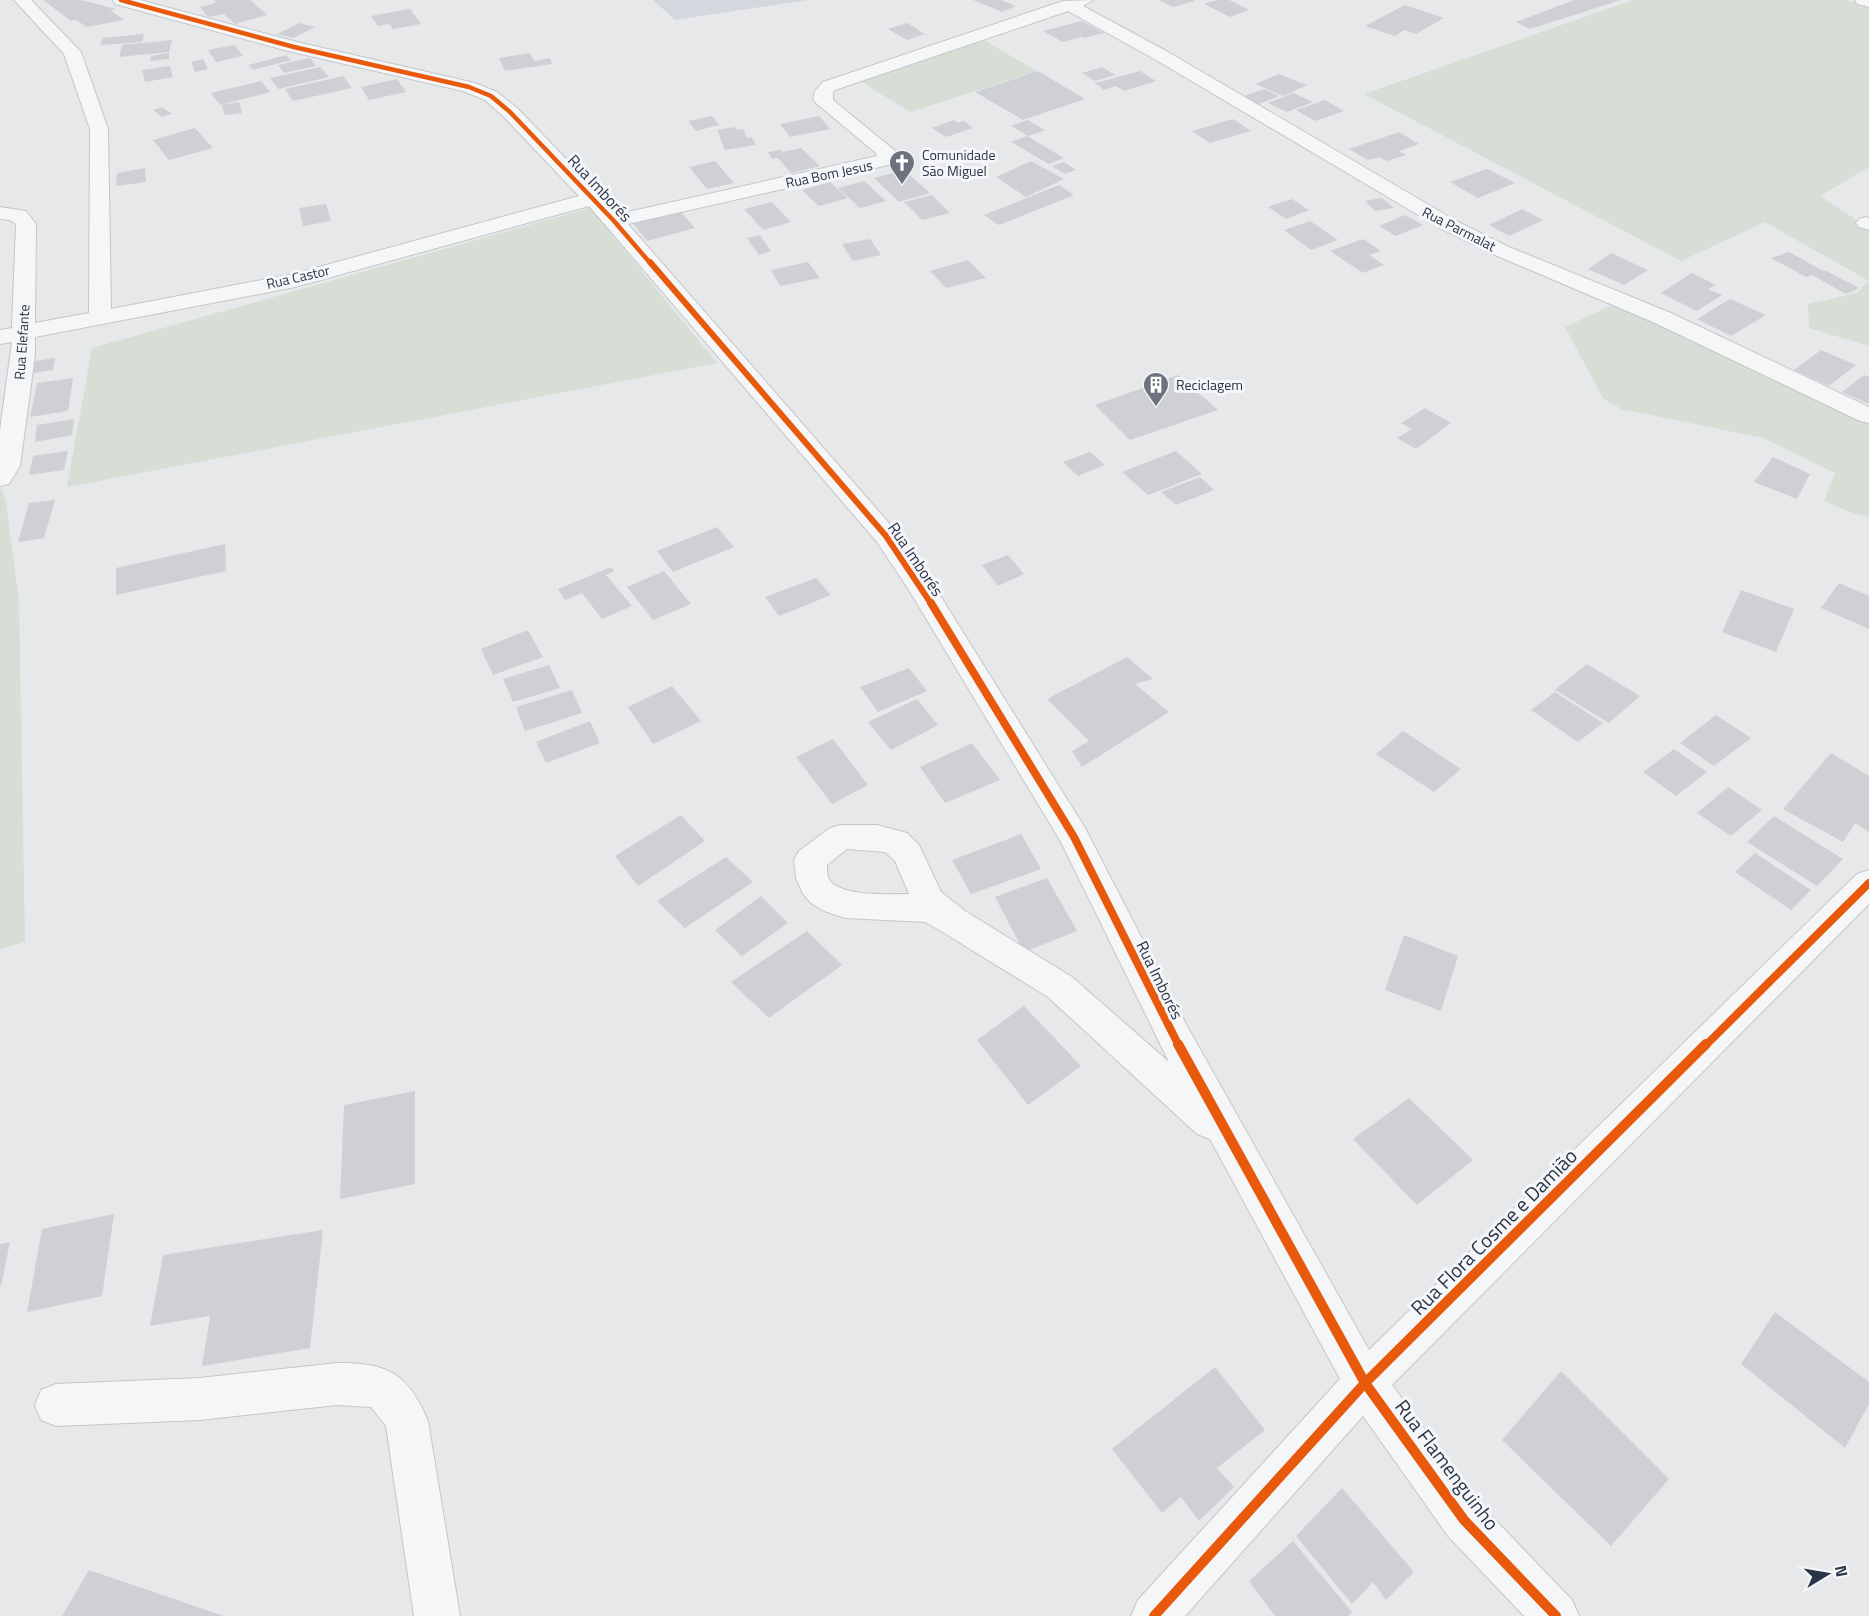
<svg xmlns="http://www.w3.org/2000/svg" width="1869" height="1616" font-family="'Titillium Web',sans-serif">
  <style>
    .built { fill: #d4d7dd }
    .green { fill: #d6ded6 }
    .building { fill: #ced0d3 }
    .lines { fill: none; stroke-linecap: round; stroke-linejoin: round }
    .minor-casing { stroke: #c4c6c8; stroke-width: 2 }
    .minor { fill: #f5f6f7; fill-rule: evenodd }
    .cycleway-far3-casing { stroke: #f4f6f9; stroke-width: 7 }
    .cycleway-far2-casing { stroke: #f4f6f9; stroke-width: 9 }
    .cycleway-far1-casing { stroke: #f4f6f9; stroke-width: 11 }
    .cycleway-casing { stroke: #f4f6f9; stroke-width: 14 }
    .cycleway-far3 { stroke: #e8590c; stroke-width: 4.5 }
    .cycleway-far2 { stroke: #e8590c; stroke-width: 6 }
    .cycleway-far1 { stroke: #e8590c; stroke-width: 8 }
    .cycleway { stroke: #e8590c; stroke-width: 10 }
    .labels { text-anchor: middle; stroke-width: 6; stroke-linejoin: round; paint-order: stroke }
    .far-poi-label { font-size: 14px; fill: #2b3445; stroke: #f4f6f9; text-anchor: start }
    .far-street-label { font-size: 14px; fill: #2b3445; stroke: #f4f6f9 }
    .street-label { font-size: 16px; fill: #2b3445; stroke: #f4f6f9 }
    .near-street-label { font-size: 20px; fill: #2b3445; stroke: #f4f6f9 }
  </style>
  <rect width="100%" height="100%" fill="#e6e8ea"/>
  <path class="built" d="M653 0H808L675 20Z"/>
  <path class="green" d="M1633 0H1846L1869 8V167L1820 196 1869 228V346L1809 328 1808 304 1857 293 1869 281 1765 222 1681 261 1364 94Z
    M984 40 1037 71 910 112 857 79Z
    M590 208 717 363 67 487 92 348Z
    M1614 304 1869 420V517L1850 512 1824 501 1835 473 1763 438 1621 409 1603 398 1565 327Z
    M0 486 6 502 19 601 25 942 0 949Z"/>
  <path class="building" d="M43 0H81L116 9 110 10 124 20 87 27 76 20 71 21Z
    M214 0H250L267 15 235 24 224 14 208 17 200 7 216 3Z
    M973 0H1001L1016 6 1002 12Z
    M1159 0H1194V1L1173 7Z
    M1217 0H1229L1249 10 1230 17 1204 4Z
    M1574 0H1621L1530 29 1516 22Z
    M1405 5 1444 18 1416 34 1404 30 1395 36 1365 26Z
    M410 9 421 24 393 29 389 24 378 26 371 16Z
    M1082 21 1104 33 1084 38 1070 30 1081 37 1063 42 1043 31Z
    M299 23 315 27 293 38 277 34Z
    M907 23 925 34 907 40 888 29Z
    M144 34 142 42 100 45 103 38Z
    M172 40 169 52 119 57 122 45Z
    M235 45 243 56 216 62 208 50Z
    M169 53V59L150 61 151 56Z
    M530 53 534 61 550 58 552 64 505 71 499 58Z
    M286 55 291 60 253 70 248 65Z
    M310 58 316 66 284 73 278 65Z
    M203 59 208 69 195 72 191 62Z
    M170 66 173 77 145 82 142 70Z
    M320 67 329 77 278 89 270 78Z
    M1102 67 1115 75 1095 81 1082 73Z
    M1038 71 1085 99 1023 120 975 92Z
    M1140 71 1156 81 1124 91 1116 86 1104 90 1095 83Z
    M1279 74 1307 85 1283 96 1255 84Z
    M343 76 352 88 293 101 285 89Z
    M397 79 406 92 369 100 361 87Z
    M261 81 270 92 220 105 211 93Z
    M1264 89 1279 96 1256 105 1241 97Z
    M1293 93 1313 102 1287 112 1268 103Z
    M1325 100 1344 111 1315 121 1296 110Z
    M239 102 242 113 224 115 222 105Z
    M162 107 172 114 162 117 153 110Z
    M712 116 719 125 696 131 688 121Z
    M819 116 830 129 790 137 780 124Z
    M1233 119 1251 131 1210 143 1192 131Z
    M954 120 958 123 964 121 973 128 946 137 932 128Z
    M1028 120 1045 130 1028 136 1011 126Z
    M735 127 736 130 743 129 747 138 751 137 756 145 725 150 717 130Z
    M195 128 213 148 169 160 153 140Z
    M1399 132 1419 144 1399 151 1406 155 1387 161 1379 157 1368 160 1349 149Z
    M1027 136 1064 158 1049 164 1011 142Z
    M801 148 820 166 791 173 778 158 772 159 768 152 781 150 783 152Z
    M715 161 734 183 707 189 689 167Z
    M1031 161 1064 179 1026 197 996 177Z
    M1064 162 1076 170 1065 174 1052 166Z
    M145 168 146 182 116 186 117 173Z
    M1487 169 1515 183 1478 198 1450 182Z
    M904 170 930 193 899 202 874 178Z
    M864 181 886 201 860 208 838 188Z
    M830 182 848 198 819 206 802 190Z
    M1059 185 1074 195 999 225 984 215Z
    M932 195 950 213 922 220 904 202Z
    M1382 198 1394 208 1375 211 1365 201Z
    M1292 199 1309 210 1286 219 1268 207Z
    M772 202 791 222 763 230 744 209Z
    M326 204 331 221 303 226 299 208Z
    M678 209 695 228 647 241 631 221Z
    M1522 209 1543 220 1509 236 1489 225Z
    M1405 215 1423 225 1396 236 1379 226Z
    M1310 221 1338 240 1311 250 1284 230Z
    M760 235 771 251 759 255 747 238Z
    M870 239 881 255 853 261 842 244Z
    M1363 239 1381 251 1369 255 1384 265 1363 273 1330 251Z
    M1789 252 1823 271H1826L1859 288 1846 294 1812 275 1806 277 1771 258Z
    M1611 253 1648 270 1624 285 1588 269Z
    M968 260 986 278 946 288 930 271Z
    M808 262 820 278 780 286 771 270Z
    M1692 273 1716 285 1708 289 1722 295 1697 311 1661 293Z
    M1730 299 1766 315 1731 336 1697 319Z
    M1821 350 1856 365 1829 386 1794 370Z
    M55 358 53 370 34 373 35 361Z
    M1178 375 1218 410 1130 440 1095 405Z
    M1864 375 1869 377V404L1842 392Z
    M73 378 68 411 30 417 37 383Z
    M1425 408 1451 423 1416 449 1397 438 1412 429 1401 423Z
    M74 419 72 435 35 442 37 425Z
    M68 451 64 470 29 475 33 456Z
    M1176 451 1202 474 1148 495 1122 472Z
    M1090 452 1105 465 1078 476 1063 462Z
    M1773 457 1810 474 1797 499 1754 482Z
    M1200 477 1214 490 1176 505 1161 492Z
    M55 500 44 538 18 542 29 503Z
    M717 527 734 547 673 572 657 551Z
    M225 544 226 571 116 595V568Z
    M1008 555 1024 574 998 586 982 565Z
    M611 567 614 571 606 575 632 606 602 619 582 593 565 600 558 589Z
    M664 571 691 604 653 620 627 587Z
    M816 578 831 595 779 616 765 597Z
    M1839 583 1869 596V629L1821 608Z
    M1741 590 1794 609 1776 652 1722 632Z
    M528 630 543 657 493 675 481 649Z
    M1127 657 1153 679 1135 684 1169 712 1082 767 1072 751 1089 741 1047 699Z
    M1587 664 1640 696 1609 723 1555 690Z
    M549 665 560 688 513 702 503 679Z
    M909 668 927 691 878 712 860 687Z
    M672 686 701 721 653 744 628 707Z
    M572 690 582 713 525 731 516 707Z
    M1555 692 1603 723 1578 742 1531 710Z
    M917 699 938 725 891 750 868 722Z
    M1716 715 1751 738 1714 766 1680 743Z
    M590 721 600 743 546 763 536 742Z
    M1403 731 1461 769 1434 792 1376 754Z
    M833 739 868 785 832 804 796 757Z
    M972 743 1000 780 945 803 920 767Z
    M1674 749 1707 772 1676 796 1643 772Z
    M1831 753 1869 776V832L1855 823 1843 842 1783 809Z
    M1728 787 1762 810 1731 836 1697 813Z
    M681 815 705 841 638 886 615 856Z
    M1774 816 1843 859 1817 886 1747 842Z
    M1021 834 1041 869 971 894 952 860Z
    M1755 853 1811 890 1791 910 1735 872Z
    M726 857 753 882 685 928 657 901Z
    M1047 878 1077 931 1024 952 995 897Z
    M761 896 788 923 742 956 715 930Z
    M807 931 842 965 769 1018 731 982Z
    M1404 935 1458 956 1441 1011 1385 990Z
    M1024 1006 1081 1066 1028 1105 977 1040Z
    M415 1091V1184L340 1199 344 1105Z
    M1409 1098 1473 1160 1417 1205 1353 1139Z
    M114 1214 102 1296 27 1312 42 1229Z
    M323 1230 310 1348 202 1366 210 1316 150 1326 163 1255Z
    M10 1242 1 1286H0V1244Z
    M1775 1312 1869 1382V1404L1845 1448 1741 1364Z
    M1215 1367 1265 1430 1217 1468 1234 1487 1199 1521 1181 1497 1162 1513 1112 1449Z
    M1561 1371 1669 1479 1611 1546 1502 1440Z
    M1342 1488 1414 1572 1386 1600 1373 1582 1352 1604 1296 1536Z
    M1293 1541 1352 1612 1348 1616H1275L1249 1581Z
    M89 1570 224 1616H62Z"/>
  <g class="lines">
    <defs>
      <path id="minor" d="M14 0H31L81 52 108 129 111 309 293 274 579 196 503 116 485 100 463 91 288 51 115 4 113 0H140L297 42 475 83 497 92 517 108 619 214 877 156 876 153 816 103 813 99 815 91 823 82 1063 1 1093 0 1083 6 1168 52 1456 221 1509 247 1671 313 1869 407V423L1860 421 1655 323 1495 255 1442 229 1156 60 1068 11 835 90 833 93V100L894 150 897 154 893 164 628 224 895 530 928 576 1085 828 1187 1026 1369 1350 1857 874 1869 870V904L1392 1385 1480 1504 1572 1600 1579 1616H1524L1448 1536 1363 1416 1185 1616H1131L1138 1600 1340 1379 1210 1139 1197 1134 1048 997 941 931 925 922 845 918 824 911 811 903 803 894 796 878 794 860 799 851 830 828 841 825H877L907 833 919 845 941 892 965 911 1072 977 1169 1062 1061 842 907 587 877 542 589 206 295 287 35 337V355L20 466 9 484 0 486V430L12 342 0 344V330L12 328 16 224 10 220 0 219V207L26 211 36 224 35 323 89 313 90 129 64 54ZM847 849 885 852 895 861 909 894C890 894 839 897 829 879 827 876 827 869 827 865Z
        M1855 0H1869V7L1857 4Z
        M1866 217 1869 218V230L1859 227 1856 223 1859 219Z
        M337 1363C388 1363 408 1373 428 1421L460 1616H414L386 1426 371 1407 337 1405 200 1420 56 1426 41 1420 35 1405 41 1390 56 1384 200 1378Z"/>
    </defs>
    <use href="#minor" class="minor-casing"/>
    <use href="#minor" class="minor"/>
    <defs>
      <path id="cycleway-far3" d="M121 0 294 47 469 87 491 96 510 112 614 221 651 264"/>
      <path id="cycleway-far2" d="M650 262 886 536 932 605"/>
      <path id="cycleway-far1" d="M931 603 1074 837 1179 1046
        M1705 1046 1869 883"/>
      <path id="cycleway" d="M1178 1044 1365 1383 1464 1520 1556 1616
        M1154 1616 1365 1383 1706 1044"/>
    </defs>
    <use href="#cycleway-far3" class="cycleway-far3-casing"/>
    <use href="#cycleway-far2" class="cycleway-far2-casing"/>
    <use href="#cycleway-far1" class="cycleway-far1-casing"/>
    <use href="#cycleway" class="cycleway-casing"/>
    <use href="#cycleway-far3" class="cycleway-far3"/>
    <use href="#cycleway-far2" class="cycleway-far2"/>
    <use href="#cycleway-far1" class="cycleway-far1"/>
    <use href="#cycleway" class="cycleway"/>
  </g>
  <defs>
    <symbol id="church-pin" viewBox="-11 -11 22 30"><path d="M0 17L-7.5 6A9.5 9.5 0 1 1 7.5 6Z" fill="#6c737f" stroke="#f4f6f9"/><path d="M-1.2-6h2.4v3.5h3.3v2.4h-3.3V6h-2.4V-.1h-3.3v-2.4h3.3Z" fill="#fff"/></symbol>
    <symbol id="building-pin" viewBox="-11 -11 22 30"><path d="M0 17L-7.5 6A9.5 9.5 0 1 1 7.5 6Z" fill="#6c737f" stroke="#f4f6f9"/><path d="M-4-6H4V6H1V3H-1V6H-4ZM-2.5-4.3h1.7v1.8h-1.7ZM.8-4.3h1.7v1.8H.8ZM-2.5-1h1.7V.8h-1.7ZM.8-1h1.7V.8H.8Z" fill="#fff"/></symbol>
  </defs>
  <g fill-rule="evenodd">
    <use href="#church-pin" x="887" y="148" width="30" height="40"/>
    <use href="#building-pin" x="1141" y="370" width="30" height="40"/>
  </g>
  <g class="labels">
    <g class="far-poi-label">
      <text x="922" y="160">Comunidade<tspan x="922" dy="16">São Miguel</tspan></text>
      <text x="1176" y="390">Reciclagem</text>
    </g>
    <g class="far-street-label">
      <text transform="translate(829 174) rotate(-12)" y="5">Rua Bom Jesus</text>
      <text transform="translate(1459 229) rotate(27)" y="5">Rua Parmalat</text>
      <text transform="translate(298 277) rotate(-13)" y="5">Rua Castor</text>
      <text transform="translate(22 342) rotate(-86)" y="5">Rua Elefante</text>
    </g>
    <g class="street-label">
      <text transform="translate(600 188) rotate(47)" y="6">Rua Imborés</text>
      <text transform="translate(916 559) rotate(56)" y="6">Rua Imborés</text>
      <text transform="translate(1160 980) rotate(64)" y="6">Rua Imborés</text>
    </g>
    <g class="near-street-label">
      <text transform="translate(1494 1232) rotate(-45)" y="7">Rua Flora Cosme e Damião</text>
      <text transform="translate(1447 1465) rotate(53)" y="7">Rua Flamenguinho</text>
    </g>
  </g>
  <g transform="translate(1827 1574) rotate(79)" stroke="#f4f6f9" stroke-width="4.5" paint-order="stroke">
  <path d="M0-4.5L10 22L0 15L-10 22Z" fill="#2b3445"/>
  <text y="-9" font-size="16" font-weight="bold" text-anchor="middle" fill="#2b3445">N</text>
  </g>
</svg>
